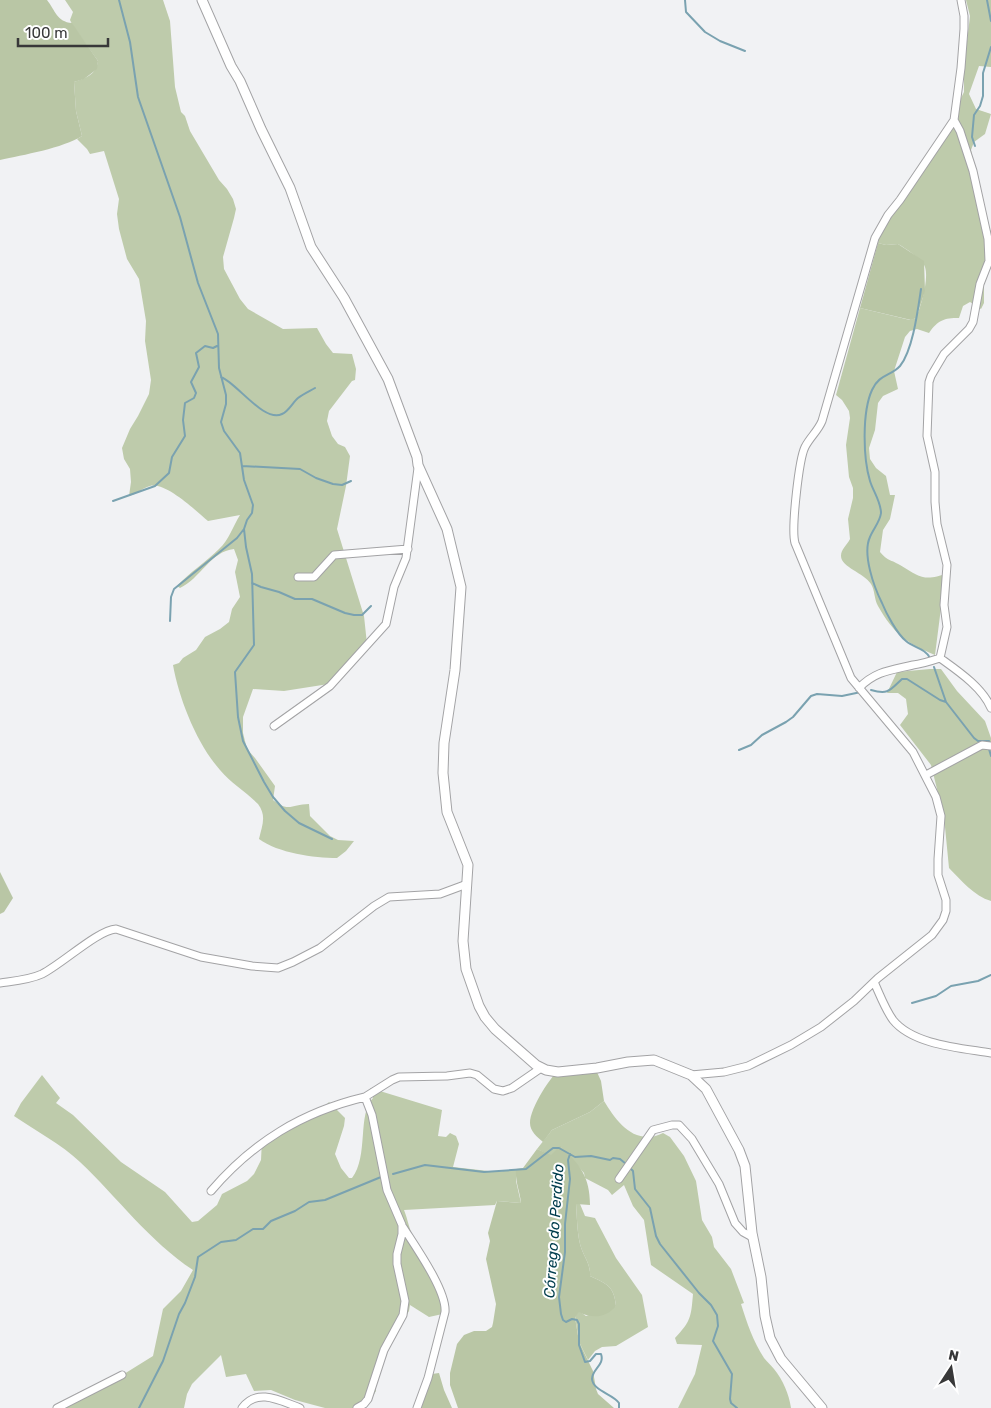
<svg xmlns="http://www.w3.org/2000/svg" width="991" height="1408" font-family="Rubik,sans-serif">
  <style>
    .green { fill: #becbab }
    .forest { fill: #b9c6a5 }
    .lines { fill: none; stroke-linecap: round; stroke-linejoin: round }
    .stream { stroke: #7aa2b0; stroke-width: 2 }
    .minor-casing { stroke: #a3a3a5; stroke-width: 9 }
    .tertiary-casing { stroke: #a3a3a5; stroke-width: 11 }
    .minor { stroke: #fff; stroke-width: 7 }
    .tertiary { stroke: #fff; stroke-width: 9 }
    .labels { text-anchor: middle; stroke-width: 4; stroke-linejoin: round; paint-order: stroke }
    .water-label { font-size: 15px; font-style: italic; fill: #003d4d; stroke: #fff }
  </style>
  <rect width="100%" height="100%" fill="#f1f2f4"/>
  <path class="green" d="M65 0H163L170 21 175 87 181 112 185 116 190 131 219 180 227 189 233 199 236 209 234 218 223 257 224 269 240 299 248 309 283 329 317 328 326 344 333 353 352 354 356 369 355 380 352 381 329 411 327 421 332 436 338 444 345 447 350 456 346 486 337 529 364 616 367 644 335 683 284 691 253 689 243 717V733L247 749 255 758 275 786 273 800C289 813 292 804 309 804L310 816 330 836 338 840 354 841 346 851 337 858C314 858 278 853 259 839 262 826 267 816 258 804 246 792 231 783 220 770 197 744 179 699 173 665L179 663 183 658 196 650 205 637 220 629 229 622 232 609 240 597 235 572 238 560 234 549C211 551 200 579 180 588L177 586C190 572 206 562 219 549 229 540 233 526 240 515L208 521C196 511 166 482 150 486 142 488 137 494 129 496L131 482 130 469 124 459 122 448 130 429 138 416 149 394 151 380 145 341 146 321 139 279 127 259 119 229 117 214 119 199 104 151 90 154 87 149 77 139 82 136 76 111 74 82C86 78 96 75 98 61L73 26 70 20 73 12Z
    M966 0H991V67L979 66 969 94 976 109 991 114 985 134 974 142 971 150 983 223 991 231V259L984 283V303L981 309 970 302 963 306 959 318C944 318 938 320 929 333L917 329 910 331 905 337 894 371 898 389 883 396 878 403 875 430 869 448 870 459 876 468 886 476 890 495H895L890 519 883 530 880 552C889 562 890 559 900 565 920 577 924 582 948 573L942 600 935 655C906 643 894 634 878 606 874 599 875 590 871 584 864 573 841 567 841 556 841 549 847 545 850 539L848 519 853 498V488L849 477 846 445 850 418 849 411 842 400 836 395 860 308 910 320 916 318C921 306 929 280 925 267 923 260 905 248 898 244L886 245 878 243 880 234 897 200 928 164 964 92V67L970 16Z
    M930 669H941L957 691 985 721 991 738V901C974 896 961 880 949 868L944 817 931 765 900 725 908 714 906 699 898 693H887L897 672Z
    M42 1075 60 1098 56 1103 73 1115 121 1162 165 1192 192 1222 198 1221 217 1205 222 1194 247 1181 254 1174 261 1160 262 1140 300 1117 325 1106 329 1102 345 1118 344 1126 335 1154 341 1168 349 1178H352C369 1156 357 1114 373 1098L370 1088 442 1110 438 1136 446 1137 450 1133 456 1136 459 1144 453 1167 497 1172 516 1169V1181L521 1203 497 1201 495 1205 404 1210C408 1220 409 1229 414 1239 426 1262 450 1286 447 1313L429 1317 410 1305 409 1311 388 1347 376 1381V1391L370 1401 362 1408H325L295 1400 271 1390 254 1391 246 1374 226 1377 221 1355 192 1384 187 1394 184 1408H59L124 1374 153 1356 163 1309 181 1291 193 1270C149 1241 118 1198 80 1162 61 1144 36 1131 14 1116L21 1103Z
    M604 1101C614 1117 627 1137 648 1137 652 1138 658 1135 663 1133L670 1137 684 1156 696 1181 702 1220 712 1237 714 1247 731 1269 744 1303 741 1304C747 1323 753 1341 764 1358 767 1362 771 1365 774 1369 783 1380 789 1394 791 1408H678L695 1374 702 1345 677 1344 675 1338C691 1321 691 1317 693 1294L651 1265 644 1220 633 1206 624 1185 612 1195 608 1190 585 1178 584 1173 561 1147 551 1156 537 1149 552 1130 590 1112Z
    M576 1204H580L585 1216 595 1218 616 1258 642 1295 648 1327 616 1346 602 1347 595 1351 588 1360 579 1342 575 1316 579 1311 586 1316 616 1306C614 1286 607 1284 590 1276 591 1264 583 1256 580 1244 577 1231 577 1217 576 1204Z"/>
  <path class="forest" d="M0 0H47C55 10 57 22 72 23L98 61 97 69 84 79 74 82 76 111 82 136C63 148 23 155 0 160Z
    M878 243 886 245 898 244 924 261 925 291 916 318 911 320 860 308Z
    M0 872 13 898 4 912 0 914Z
    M563 1066H573L597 1072 601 1081 604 1101 590 1112 552 1130 543 1142C537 1137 530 1131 530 1123 530 1108 551 1075 563 1066Z
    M560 1146C580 1164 590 1177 590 1205L576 1204C577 1217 577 1231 580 1244 583 1256 591 1264 590 1276 607 1284 614 1286 616 1306 606 1318 592 1319 579 1312L575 1317 579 1342 593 1371 596 1389 598 1394 614 1408H458L450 1385V1373L457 1344 464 1335 474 1331H486L492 1327 493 1323 496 1304 486 1259 490 1241 488 1233 497 1201 521 1203C520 1191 515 1182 516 1169L523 1168 537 1149 551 1155Z
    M439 1373 444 1390 452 1408H416L432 1374Z"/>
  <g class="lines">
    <path class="stream" d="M119 0 130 42 138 97 180 217 198 283 218 334 219 368 226 395V404L221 422 224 431 240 453 244 480 253 505 252 513 247 520 244 529 246 547 252 574 254 645 235 672 238 717 243 741 264 782 273 797 285 811 299 823 332 839
      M685 0 686 12 705 32 720 41 745 51
      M987 0 991 21
      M975 146 972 137 974 115 980 106 983 96V73L991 47
      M921 289C918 309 913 350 900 366 891 376 879 374 872 390 862 412 863 458 870 481 873 491 881 502 881 513 880 522 873 529 870 537 862 554 874 587 882 603 886 613 897 634 906 641 914 648 925 648 930 658
      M221 377C237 383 264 423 282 414 289 411 293 402 298 398 303 394 310 391 315 388
      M242 466 300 469 316 478 333 484 342 485 351 481
      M113 501 155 486 169 473 172 457 185 436 183 420 185 403 194 398 196 393 191 382 199 367 196 353 205 346 213 348 217 346
      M252 583 261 587 279 592 295 599H312L345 613 354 615H362L371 606
      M170 621 171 597 174 589 237 538 244 529
      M934 667 946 702 974 738 978 741H989V744
      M871 690C889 695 890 690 902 679H907L940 700 946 702
      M989 749 991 756
      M739 750 751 745 762 735 786 722 793 717 811 696 817 694 842 696 861 692
      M912 1003 936 996 951 986 978 981 991 975
      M570 1154 568 1160 570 1179 565 1224V1252L559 1297 561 1314 563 1320 566 1322 572 1319 577 1320 579 1324V1345L585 1362 590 1361 596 1354H601C605 1365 592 1369 592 1379 593 1391 613 1394 619 1403V1408
      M629 1167 633 1171 635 1189 650 1208 656 1236 660 1244 699 1293 711 1305 717 1315 718 1326 713 1341 732 1374 730 1399 731 1403 737 1408
      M393 1174 425 1165 484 1172 526 1169 553 1148H559L575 1157 591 1156 610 1160 613 1158 620 1159 626 1164
      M139 1408 163 1361 179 1314 185 1303 195 1277 198 1257 221 1242 236 1240 253 1229H263L271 1221 295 1211 309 1202 325 1200 381 1177"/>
    <defs>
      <path id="minor" d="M298 577H314L334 555 408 549
        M940 658 947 627 944 605 947 565 937 524 935 502V472L927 436 929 382 931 376 944 354 969 329 973 322 980 284 989 261 988 239 973 171 960 131 954 120
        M940 658C958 671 982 687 991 708
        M859 688C875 671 892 670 913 665 922 664 931 661 940 658
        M274 726 330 686 386 624 394 587 406 558 418 468
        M926 775 982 745 991 746
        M874 982C880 995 885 1009 893 1020 913 1045 961 1048 991 1053
        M0 983C14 981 29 980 42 974 62 964 98 930 116 929L201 957 252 966 278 968 293 962 320 948 374 906 389 897 440 894 467 884
        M691 1075 724 1072 748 1066 791 1045 821 1027 854 1001 878 978 932 935 943 920 946 911V900L938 875V859L941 816 936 797 913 752 851 678 795 543C791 529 799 459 805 447 810 437 818 431 822 421L875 238 888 215 900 200 954 120 961 68 964 29V16L961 0
        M619 1179 653 1130 672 1125H679L692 1139 719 1184 735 1223 743 1232 752 1237
        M211 1191C253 1142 302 1112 365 1097
        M403 1227C415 1246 447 1291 445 1312L428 1378 417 1408
        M57 1408 122 1375
        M242 1408C257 1387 281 1401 300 1408
        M357 1408 364 1404 368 1399 384 1350 403 1315 405 1301 397 1264V1254L402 1234V1225L387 1190 372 1115 365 1097 392 1080 399 1077 447 1076 470 1073 477 1075 494 1089 503 1091 512 1088 541 1068"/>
      <path id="tertiary" d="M202 0 231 66 240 81 261 129 290 188 311 247 344 298 388 379 417 457 418 465 447 529 461 587 455 670 444 743 443 773 447 812 468 865 463 941 466 969 479 1006 485 1017 495 1029 536 1065 546 1070 558 1072 597 1068 628 1062 654 1060 691 1075 706 1089 739 1150 745 1166 752 1233 761 1277 765 1316 770 1338 781 1359 822 1408"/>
    </defs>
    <use href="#minor" class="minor-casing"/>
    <use href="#tertiary" class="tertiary-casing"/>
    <use href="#minor" class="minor"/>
    <use href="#tertiary" class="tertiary"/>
  </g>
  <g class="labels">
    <g class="water-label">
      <text transform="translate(554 1231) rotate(-86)" y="5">Córrego do Perdido</text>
    </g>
  </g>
  <g transform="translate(951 1368) rotate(12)" stroke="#ffffff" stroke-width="4" paint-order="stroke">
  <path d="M0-4L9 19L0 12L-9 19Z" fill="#383839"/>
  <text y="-8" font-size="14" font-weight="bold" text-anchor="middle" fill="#383839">N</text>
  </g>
  <path d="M18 38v8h90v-8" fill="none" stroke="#383839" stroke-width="2.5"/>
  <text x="25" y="38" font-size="15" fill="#383839" stroke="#ffffff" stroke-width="4" paint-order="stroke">100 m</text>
</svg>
